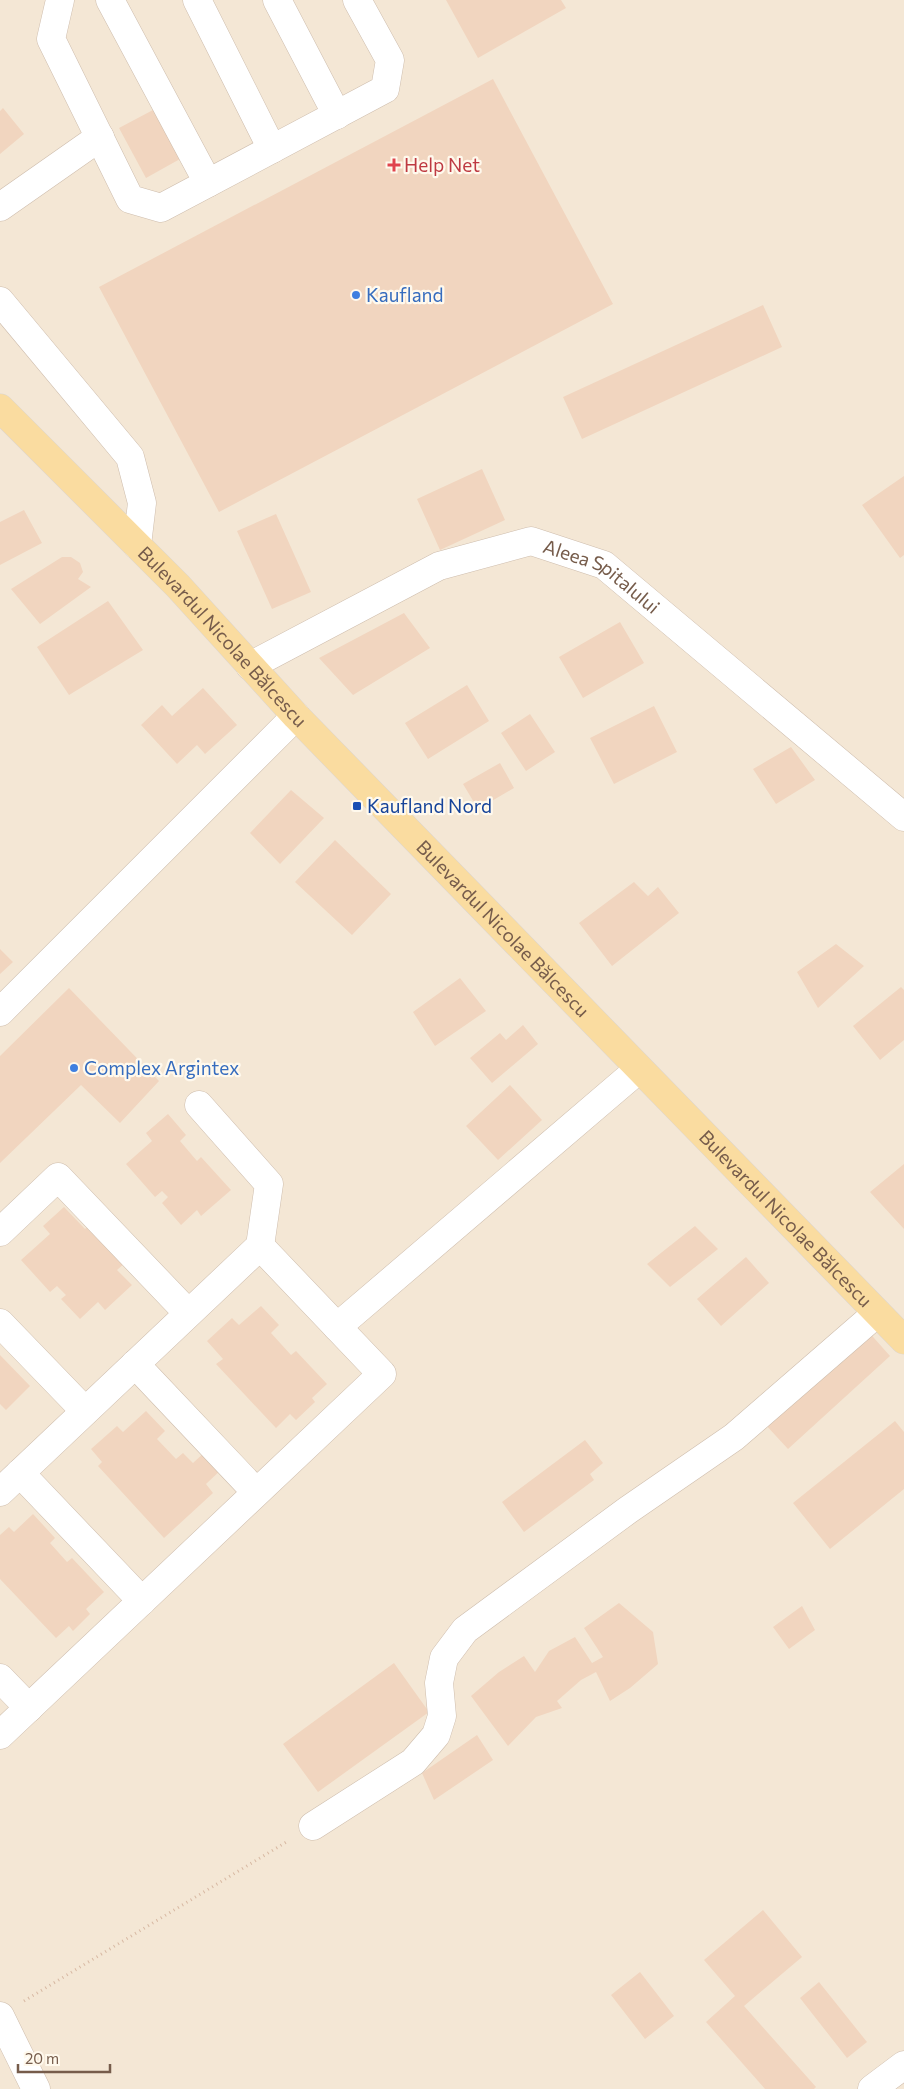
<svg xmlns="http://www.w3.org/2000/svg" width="904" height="2089" font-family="Commissioner,sans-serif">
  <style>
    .residential { fill: #f4e7d5 }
    .building { fill: #f1d5bf }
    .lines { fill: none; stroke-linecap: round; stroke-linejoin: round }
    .minor-casing { stroke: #cebdad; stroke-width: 29 }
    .major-casing { stroke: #dbd5d0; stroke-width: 29 }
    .path { stroke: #d7b8a2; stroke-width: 3; stroke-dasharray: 1 4; stroke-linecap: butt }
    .minor { stroke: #fff; stroke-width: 28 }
    .major { stroke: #fadca0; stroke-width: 28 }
    .health-dot { fill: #e0444e; stroke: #fff9ed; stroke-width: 2 }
    .shop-dot { fill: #3f7fe0; stroke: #fff9ed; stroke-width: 2 }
    .transit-dot { fill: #1a4fb4; stroke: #fff9ed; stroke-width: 2 }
    .labels { text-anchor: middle; stroke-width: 4.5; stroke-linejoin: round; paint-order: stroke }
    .health-label { font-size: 19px; fill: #be3a42; stroke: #fff9ed; text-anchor: start }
    .shop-label { font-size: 19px; fill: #366cbe; stroke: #fff9ed; text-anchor: start }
    .street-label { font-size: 19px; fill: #765c4b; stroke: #fff9ed }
    .transit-label { font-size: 19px; fill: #164399; stroke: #fff9ed; text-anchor: start }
  </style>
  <rect width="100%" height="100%" fill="#fcf5e7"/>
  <path class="residential" d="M0 0H904V2089H0Z"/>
  <path class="building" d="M446 0H561L566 8 478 58Z
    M493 79 613 304 219 512 99 287Z
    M3 108 24 134 0 154V111Z
    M153 110 180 159 146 178 119 128Z
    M763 305 782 347 582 439 563 397Z
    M482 469 505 520 440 550 417 499Z
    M904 476V555L900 558 862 505Z
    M24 510 42 543 0 565V522Z
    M276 514 311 592 272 609 237 531Z
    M62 557H71L80 563 83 572 78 579 91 587 40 624 11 589Z
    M108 601 143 650 69 695 37 647Z
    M404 613 430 648 353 695 319 658Z
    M620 622 644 663 583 698 559 657Z
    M467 685 489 721 428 759 405 723Z
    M203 688 237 725 205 754 197 745 177 764 141 725 162 705 172 716Z
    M654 706 677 752 614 784 590 738Z
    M530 714 555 752 526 771 501 733Z
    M791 747 815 780 776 804 753 769Z
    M500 763 514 788 478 809 463 784Z
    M291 790 324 818 280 864 250 833Z
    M335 840 391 894 352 935 295 882Z
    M634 882 648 896 658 887 679 913 612 966 579 923Z
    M836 944 864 966 818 1008 797 972Z
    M0 949 13 962 0 974Z
    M460 978 486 1011 435 1046 413 1012Z
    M901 987 904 990V1040L880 1060 853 1026Z
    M69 988 159 1081 120 1123 81 1085 0 1163V1056Z
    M523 1025 538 1044 492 1083 470 1058 500 1033 506 1040Z
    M510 1085 542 1120 498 1160 466 1126Z
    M168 1114 186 1135 180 1141 197 1161 201 1157 231 1190 201 1216 197 1210 181 1225 162 1203 168 1197 162 1191 155 1197 126 1164 152 1141 146 1133Z
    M904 1164V1229L870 1192Z
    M64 1207 85 1229 107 1208 143 1247 117 1270 132 1285 105 1310 98 1302 80 1319 61 1299 66 1295 57 1286 50 1292 21 1260 50 1234 43 1226Z
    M695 1226 718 1249 670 1287 647 1264Z
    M746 1257 769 1283 721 1326 697 1299Z
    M261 1306 279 1325 271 1333 291 1355 296 1351 327 1384 312 1398 315 1402 296 1420 290 1414 276 1428 216 1364 223 1359 207 1341 232 1318 239 1325Z
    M866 1329 890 1356 788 1449 764 1423Z
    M0 1355 30 1386 6 1410 0 1404Z
    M146 1411 165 1431 157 1439 176 1459 183 1453 193 1463 206 1451 223 1468 206 1484 213 1493 164 1538 98 1466 102 1462 91 1449 117 1426 123 1432Z
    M895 1421 904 1432V1489L830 1549 793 1503Z
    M585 1440 603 1463 590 1474 594 1480 524 1532 502 1502Z
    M33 1514 55 1538 50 1543 67 1562 72 1558 104 1592 86 1609 90 1614 73 1631 69 1626 56 1638 0 1579V1535L9 1527 14 1532Z
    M619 1603 653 1632 658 1664 630 1688 610 1701 596 1672 581 1680 557 1701 562 1708 536 1717 508 1746 471 1696 499 1672 524 1656 535 1672 549 1651 575 1637 592 1663 603 1657 584 1628Z
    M802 1606 815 1630 789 1649 773 1627Z
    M394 1663 429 1712 318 1792 283 1744Z
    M477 1735 493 1760 434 1800 422 1773Z
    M763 1910 802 1957 744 2006 816 2087 814 2089H765L706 2022 735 1996 704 1960Z
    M640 1972 674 2016 645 2039 611 1995Z
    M819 1982 867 2042 847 2058 800 1998Z"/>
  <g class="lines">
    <defs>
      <g id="minor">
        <path d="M60 0 51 39 130 199 161 208 385 89 390 60 357 0"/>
        <path d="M110 0 208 183"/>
        <path d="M197 0 272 149"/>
        <path d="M277 0 337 115"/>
        <path d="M0 207 100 137"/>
        <path d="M0 301 130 457 142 503 137 545"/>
        <path id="s1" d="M250 666 439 566 531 541 604 565 904 817"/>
        <path d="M0 1012 296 716"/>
        <path d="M0 1232 58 1177 188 1313"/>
        <path d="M0 1323 85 1411"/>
        <path d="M337 1327 639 1069"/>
        <path d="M135 1364 256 1492"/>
        <path d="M20 1473 142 1601"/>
        <path d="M0 1492 260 1246 269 1184 199 1105"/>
        <path d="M0 1678 29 1708"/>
        <path d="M0 1735 382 1374 260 1246"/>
        <path d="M313 1826 413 1762 436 1735 442 1716 439 1683 444 1658 465 1630 628 1510 734 1437 877 1313"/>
        <path d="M0 2016 36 2089"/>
        <path d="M872 2089 904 2065"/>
      </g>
      <g id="major">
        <path id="s2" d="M0 408 178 586 296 716 904 1340"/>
      </g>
    </defs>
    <use href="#minor" class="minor-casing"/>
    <use href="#major" class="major-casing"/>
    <path class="path" d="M24 2001 288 1841"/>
    <use href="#minor" class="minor"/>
    <use href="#major" class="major"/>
  </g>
  <path class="health-dot" d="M391.5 157.5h5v5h5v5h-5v5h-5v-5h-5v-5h5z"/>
  <g class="shop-dot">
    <circle cx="356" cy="295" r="5"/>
    <circle cx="74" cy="1068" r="5"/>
  </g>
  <rect class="transit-dot" x="352" y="801" width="10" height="10" rx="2.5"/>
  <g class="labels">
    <g class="health-label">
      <text x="404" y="172">Help Net</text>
    </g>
    <g class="shop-label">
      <text x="366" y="302">Kaufland</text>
      <text x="84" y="1075">Complex Argintex</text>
    </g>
    <g class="street-label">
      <text dy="7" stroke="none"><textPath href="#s1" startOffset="389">Aleea Spitalului</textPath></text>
      <text dy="7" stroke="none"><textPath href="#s2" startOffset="319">Bulevardul Nicolae Bălcescu</textPath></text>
      <text dy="7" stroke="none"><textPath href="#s2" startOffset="724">Bulevardul Nicolae Bălcescu</textPath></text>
      <text dy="7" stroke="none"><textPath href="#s2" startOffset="1129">Bulevardul Nicolae Bălcescu</textPath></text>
    </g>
    <g class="transit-label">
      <text x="367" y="813">Kaufland Nord</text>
    </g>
  </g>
  <path d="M18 2064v8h92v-8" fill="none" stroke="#765c4b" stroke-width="2.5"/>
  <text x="25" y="2064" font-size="15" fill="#765c4b" stroke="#fff9ed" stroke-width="4" paint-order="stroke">20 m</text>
</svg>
